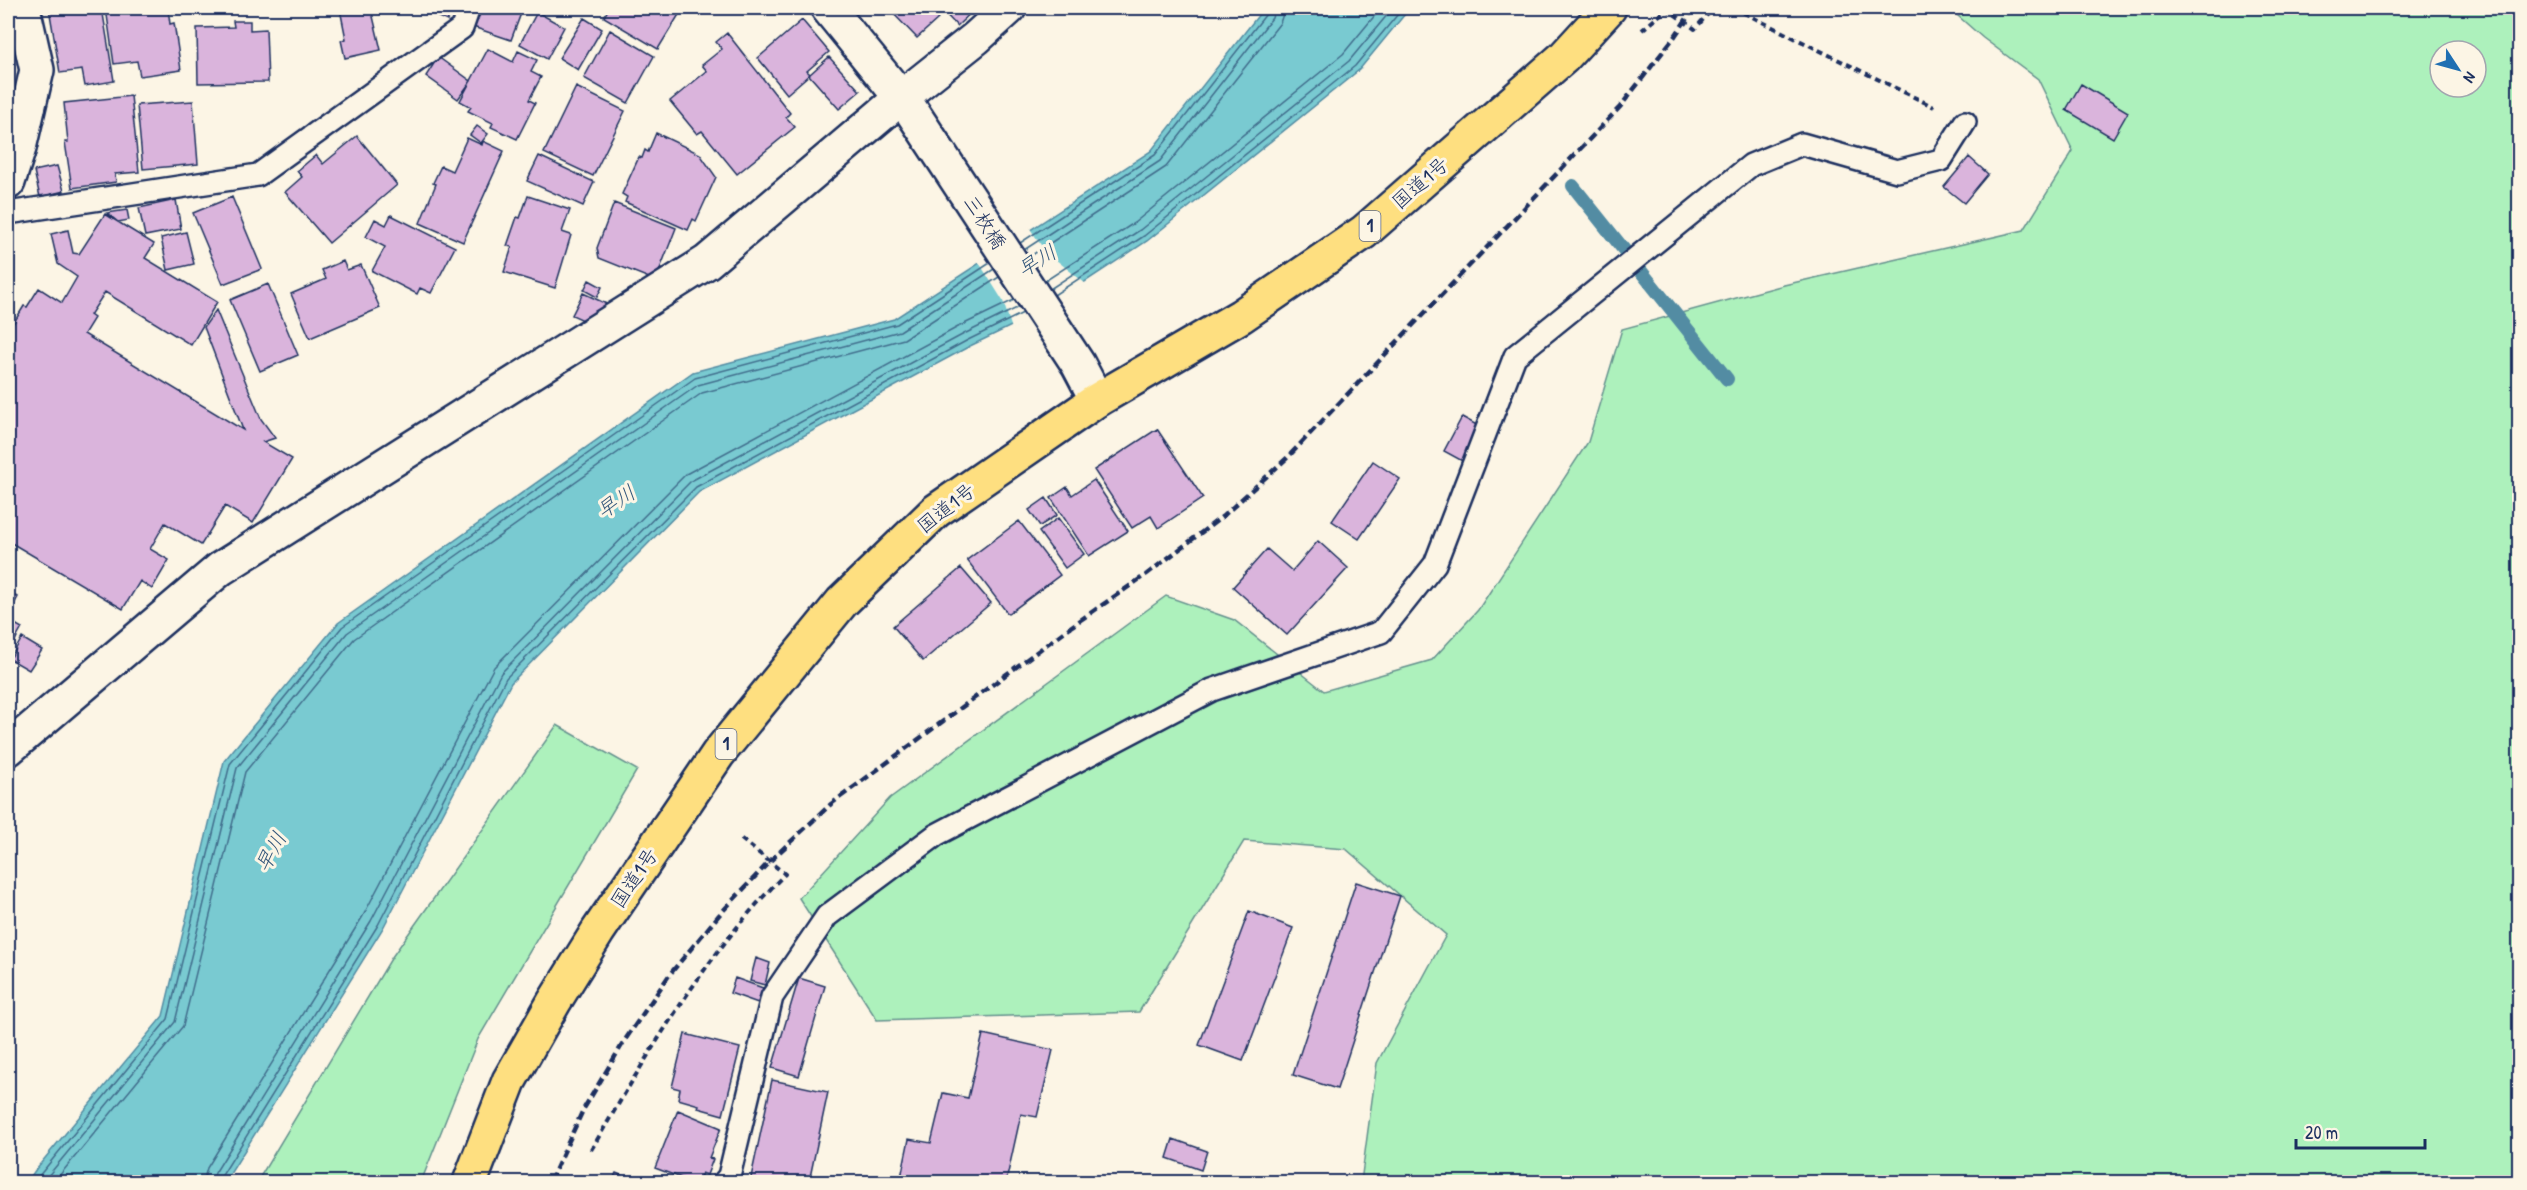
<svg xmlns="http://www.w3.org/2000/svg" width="2527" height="1190" font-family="'Patrick Hand','Klee One',sans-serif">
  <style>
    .green { fill: #adf1bc; stroke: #64908d; stroke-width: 1.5; fill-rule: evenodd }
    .water { fill: #79cad1; stroke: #538ca3; stroke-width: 1.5 }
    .pier { fill: #fcf5e5 }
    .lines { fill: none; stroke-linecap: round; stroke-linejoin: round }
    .shore { stroke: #416d8c; stroke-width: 1.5 }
    .stream { stroke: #538ca3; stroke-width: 14 }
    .building { fill: #dab4dc; stroke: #1b2f5e; stroke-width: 1.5 }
    .lane-casing { stroke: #1b2f5e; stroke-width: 26 }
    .street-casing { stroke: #1b2f5e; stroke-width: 38 }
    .secondary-casing { stroke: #1b2f5e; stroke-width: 38 }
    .highway-casing { stroke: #1b2f5e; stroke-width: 38 }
    .path { stroke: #1b2f5e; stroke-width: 4; stroke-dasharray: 6 4.5; stroke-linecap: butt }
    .lane { stroke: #fcf5e5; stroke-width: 21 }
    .street { stroke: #fcf5e5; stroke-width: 33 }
    .secondary { stroke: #fcf5e5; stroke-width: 33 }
    .highway { stroke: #fedf80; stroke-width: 33 }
    .rail { stroke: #1b2f5e; stroke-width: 4.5; stroke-dasharray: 9 4.5; stroke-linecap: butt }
    .labels { text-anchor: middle; stroke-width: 6; stroke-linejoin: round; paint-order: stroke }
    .shield { fill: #fcf5e5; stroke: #5e6a86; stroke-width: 1.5 }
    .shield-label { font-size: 18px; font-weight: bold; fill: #1b2f5e }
    .street-label { font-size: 20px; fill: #1b2f5e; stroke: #fcf5e5 }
    .water-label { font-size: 21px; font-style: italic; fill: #32567b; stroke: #fcf5e5 }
  </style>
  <rect width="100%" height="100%" fill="#fcf5e5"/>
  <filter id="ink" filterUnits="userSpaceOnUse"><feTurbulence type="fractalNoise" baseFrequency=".0167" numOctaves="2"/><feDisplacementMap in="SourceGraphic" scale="12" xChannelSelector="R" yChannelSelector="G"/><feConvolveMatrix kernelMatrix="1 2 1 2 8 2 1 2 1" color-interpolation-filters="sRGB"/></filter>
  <g filter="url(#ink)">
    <path class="green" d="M1949 8H2519V1182H1361L1377 1063 1446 935 1346 849 1244 841 1139 1012 877 1020 799 898 890 798 1166 596 1234 620 1324 691 1432 660 1478 610 1588 442 1622 329 1784 285 2024 230 2073 151 2038 79 1983 38ZM2440 51H2476V87H2440Z
      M557 725 637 770 478 1039 421 1182H257L392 957Z"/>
    <path class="water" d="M1264 8H1410L1359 70 1147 241 1036 314 970 346 699 492 511 683 383 928 225 1182H27L36 1169 163 1016 224 761 338 623 693 372 894 319 1151 151Z"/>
    <path class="pier" d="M1029 227 1045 251 1086 284 1038 316 1012 329 1003 301 978 261Z"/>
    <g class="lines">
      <path class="shore" d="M1020 243 1155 155 1266 14 1268 8
        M1024 250 1160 161 1272 18 1275 8
        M1029 257 1166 167 1280 23 1285 8
        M1045 281 1134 223 1343 54 1381 8
        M1050 289 1140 230 1349 61 1393 8
        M1054 295 1144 236 1355 66 1403 8
        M34 1182 168 1019 230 764 342 627 695 378 897 324 990 263
        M43 1182 175 1022 237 768 347 633 698 385 900 331 994 269
        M54 1182 183 1026 245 772 354 639 702 393 904 339 999 277
        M203 1182 207 1168 363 916 494 667 686 474 960 326 1014 300
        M212 1182 215 1173 371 921 501 673 691 481 964 334 1019 307
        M220 1182 221 1177 378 925 506 678 696 487 968 340 1023 313"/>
      <path class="stream" d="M1573 186 1727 379"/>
    </g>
    <path class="building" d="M49 8H102L114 81 85 86 82 70 60 73Z
      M106 8H168L170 24 174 23 181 70 140 76 137 61 114 64Z
      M329 8H371L381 50 345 58 341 40 346 39 340 9 330 11Z
      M438 8H454L447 21 434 15Z
      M479 8H523L511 40 473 27Z
      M609 8H683L658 49 604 17Z
      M888 8H928L938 19 917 38Z
      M940 8H976L957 26Z
      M537 12 564 27 547 59 520 44Z
      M584 18 602 29 578 70 559 58Z
      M802 20 829 52 807 71 810 74 787 94 758 58Z
      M233 21H250V30L266 29 268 82 198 83 197 28 234 27Z
      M610 30 654 56 628 103 584 78Z
      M727 33 790 113 786 117 795 127 737 174 702 131 697 134 670 101 707 71 702 65 722 49 716 42Z
      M488 49 513 62 518 51 537 60 531 72 541 77 529 100 535 103 517 139 491 127 493 123 468 111 471 107 460 101Z
      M438 57 471 81 458 99 426 76Z
      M829 57 860 91 839 109 809 75Z
      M2081 84 2128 112 2113 138 2066 110Z
      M576 87 625 111 593 176 544 153Z
      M131 96 139 172 115 174 116 182 72 188 65 142H68L64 103Z
      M193 101 198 164 143 169 137 105Z
      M477 126 488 134 481 143 470 135Z
      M656 133 700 154 716 177 696 221 693 219 688 230 625 202 627 197 622 194 639 157 642 158 645 150 648 152Z
      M357 136 397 185 329 243 285 192 302 177 297 171 316 155 323 164Z
      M467 138 482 145 483 141 504 151 463 242 420 223 436 184 433 183 441 166 452 171Z
      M539 156 594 182 583 206 527 181Z
      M1969 157 1988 174 1964 203 1944 187Z
      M57 166 64 191 40 197 34 171Z
      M528 196 570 210 562 232 571 235 555 288 504 272 512 247 507 246 517 217 520 218Z
      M232 197 262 269 223 284 193 213Z
      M176 200 181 229 145 236 139 208Z
      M614 203 676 228 658 274 649 278 599 258 597 248Z
      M127 210 129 220 118 222 107 213Z
      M105 214 154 244 145 258 217 302 191 345 105 292 90 315 94 318 84 334 243 430 204 327 216 310 261 419 275 438 263 442 292 459 253 523 225 506 201 545 165 523 150 549 169 560 152 589 140 581 123 609 8 541V332L24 306 27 307 39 288 62 303 77 277 58 264 51 234 68 230 73 253 79 254Z
      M391 215 455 247 431 293 420 288 417 294 372 271 385 247 366 237 375 219 386 225Z
      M186 232 194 264 168 270 161 238Z
      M343 261 347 270 361 265 380 308 310 338 291 294 326 279 322 270Z
      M589 280 602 287 597 297 584 290Z
      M268 284 298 355 260 371 230 300Z
      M583 293 613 307 592 324 572 315Z
      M1462 417 1484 429 1466 463 1444 451Z
      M1157 429 1203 498 1158 528 1151 516 1132 528 1094 470Z
      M1373 461 1400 479 1359 539 1332 521Z
      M1094 480 1128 531 1089 556 1051 498 1067 487 1072 495Z
      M1046 498 1057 515 1040 526 1029 510Z
      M1058 518 1084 554 1065 568 1039 532Z
      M1019 521 1060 575 1008 614 967 560Z
      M1318 541 1348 568 1287 635 1233 587 1267 549 1292 571Z
      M961 568 991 603 923 661 893 626Z
      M8 594 18 597 8 616Z
      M8 620 22 628 8 653Z
      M22 638 42 650 29 670 10 659Z
      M1356 882 1400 896 1337 1089 1293 1075Z
      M1249 911 1293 928 1243 1061 1199 1045Z
      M756 958 770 963 765 985 750 981Z
      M735 978 763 988 758 1003 730 993Z
      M799 978 825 986 799 1076 772 1068Z
      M685 1034 740 1048 723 1115 698 1108 699 1105 678 1099 680 1089 672 1087Z
      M983 1034 1053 1050 1037 1117 1021 1114 1006 1182H900L909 1139 931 1143 943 1093 968 1098Z
      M772 1080 828 1092 809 1182H750Z
      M678 1110 721 1128 709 1158 713 1159 707 1175 702 1173 698 1182H692L655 1168Z
      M1173 1139 1207 1151 1201 1170 1167 1158Z
      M616 1173 637 1182H612Z"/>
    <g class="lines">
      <defs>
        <path id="lane" d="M8 213 258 175 462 28 469 8
          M724 1182 729 1176 772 997 827 916 936 835 1212 690 1381 632 1435 564 1515 356 1751 165 1802 144 1897 171 1941 160 1965 122"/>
        <path id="street" d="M8 182 19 148 37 70 23 8
          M8 749 220 569 707 262 902 97 976 38 1009 8"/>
        <path id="secondary" d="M828 8 911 110 1078 364 1097 400"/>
        <path id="highway" d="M470 1182 509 1081 554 1002 598 931 718 754 842 602 936 511 1097 400 1241 316 1364 232 1564 57 1609 8"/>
      </defs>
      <use href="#lane" class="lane-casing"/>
      <use href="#street" class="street-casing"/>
      <use href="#secondary" class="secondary-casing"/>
      <use href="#highway" class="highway-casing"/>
      <path class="path" d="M1734 8 1934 107
        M1642 30 1667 9 1695 29 1713 8
        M591 1150C649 1053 705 954 785 874L740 838"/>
      <use href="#lane" class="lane"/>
      <use href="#street" class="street"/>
      <use href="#secondary" class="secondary"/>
      <use href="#highway" class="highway"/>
      <path class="rail" d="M550 1182 583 1110 625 1040 670 974 719 915 770 861 831 804 1069 628 1147 574 1223 516 1287 458 1620 107 1675 36 1694 8"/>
    </g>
  </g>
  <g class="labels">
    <g class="shield">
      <rect x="1359.5" y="211" width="21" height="30" rx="4.5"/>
      <rect x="715.5" y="729" width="21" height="30" rx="4.5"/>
    </g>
    <g class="shield-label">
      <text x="1370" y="232">1</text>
      <text x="726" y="750">1</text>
    </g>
    <g class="street-label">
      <text transform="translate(1420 183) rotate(-41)" y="7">国道1号</text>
      <text transform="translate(985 222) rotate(57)" y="7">三枚橋</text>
      <text transform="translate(946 508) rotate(-38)" y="7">国道1号</text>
      <text transform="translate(634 878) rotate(-56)" y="7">国道1号</text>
    </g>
    <g class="water-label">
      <text transform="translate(1037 261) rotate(-32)" y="7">早川</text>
      <text transform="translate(616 502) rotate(-34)" y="7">早川</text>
      <text transform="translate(271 852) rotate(-62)" y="7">早川</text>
    </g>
  </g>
  <rect width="2527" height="1190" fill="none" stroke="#fcf5e5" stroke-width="30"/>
  <rect x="15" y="15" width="2497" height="1160" fill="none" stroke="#1b2f5e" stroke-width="2" filter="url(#ink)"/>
  <g transform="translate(2458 69) rotate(126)"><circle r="28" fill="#fcf5e5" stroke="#a2a6af" stroke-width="1.5"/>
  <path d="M0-4.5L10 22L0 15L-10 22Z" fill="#1f6fb2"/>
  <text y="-9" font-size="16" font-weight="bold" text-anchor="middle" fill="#1b2f5e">N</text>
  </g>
  <path d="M2296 1139v9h129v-9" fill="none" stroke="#1b2f5e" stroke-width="3"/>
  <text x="2305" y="1139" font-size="18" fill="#1b2f5e" stroke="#fcf5e5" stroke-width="4.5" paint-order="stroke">20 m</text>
</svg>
